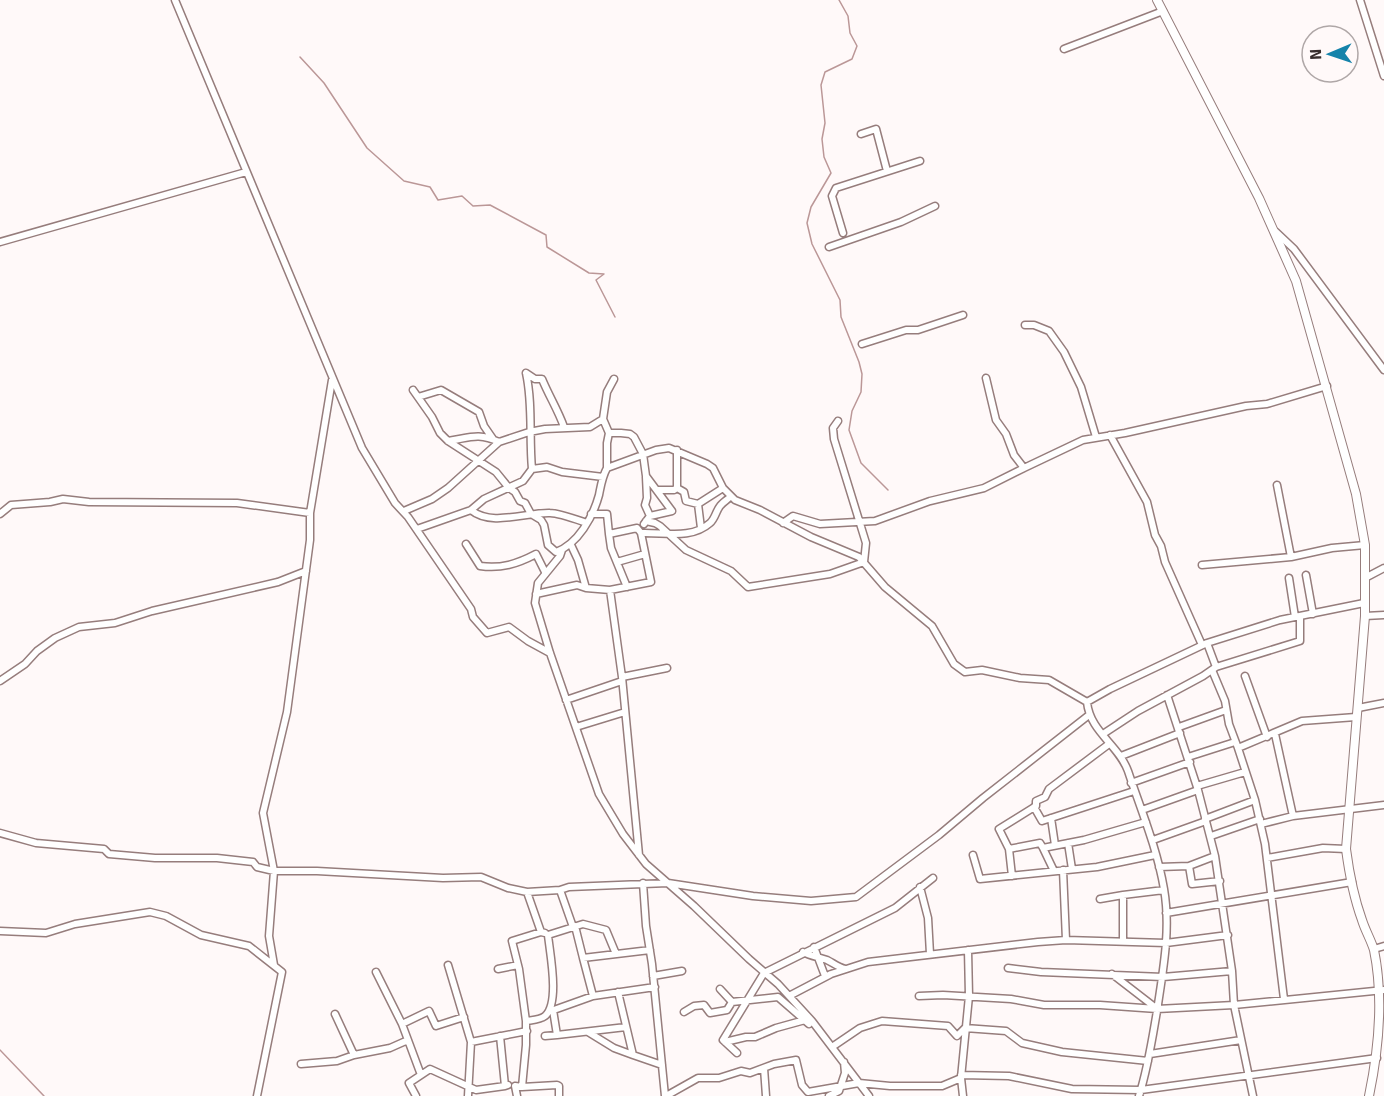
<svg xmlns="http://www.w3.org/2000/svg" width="1384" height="1096" font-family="Signika,sans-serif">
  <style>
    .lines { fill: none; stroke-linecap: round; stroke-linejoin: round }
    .stream { stroke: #bb9797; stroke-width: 1.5 }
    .minor-casing { stroke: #967d7c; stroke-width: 9 }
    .tertiary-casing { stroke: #967d7c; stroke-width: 10 }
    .minor { stroke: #fff; stroke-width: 6 }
    .tertiary { stroke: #fff; stroke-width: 8 }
  </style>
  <rect width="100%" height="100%" fill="#fff9f9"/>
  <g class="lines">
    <path class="stream" d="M839 0 848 16 850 33 857 46 852 59 825 72 821 85 825 123 822 139 824 157 831 173 811 207 807 223 812 244 840 300 841 317 859 362 862 374 861 392 852 411 849 430 861 463 888 490
      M300 57 324 83 367 148 404 181 430 187 438 200 462 196 473 206 490 205 546 235 547 247 589 273 604 274 596 280 615 317
      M0 1050 44 1096"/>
    <defs>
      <path id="minor" d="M175 0 362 448 395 503 408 517 471 609 473 617 487 633 509 627 528 641 550 653
        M1360 0 1384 76
        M1064 49 1163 11
        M861 134 876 129 887 171
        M1276 232 1294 249 1384 370
        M843 233 832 196 836 188 920 161
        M0 242 246 172
        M829 247 901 222 935 206
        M1025 325H1034L1049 331 1064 352 1081 387 1096 437
        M862 344 906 330H918L963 315
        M526 373C533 404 529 437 532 469
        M526 373 535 379H542C549 396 558 410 564 427
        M986 378 996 420 1006 434 1014 455 1024 468 1083 440 1125 433 1246 406 1267 404 1327 386
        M413 390 432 417 440 433 448 441 496 472 509 488 515 492 520 501 525 503 531 514 541 520 544 525 548 545 556 552C578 544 593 517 599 495 601 485 602 477 607 468L656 450 669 448 707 464 713 468 723 488 735 500 760 510 811 537 859 557 885 587 932 626 954 664 965 672 982 670 1020 678 1049 680 1087 702 1110 689 1207 643 1280 620 1364 603
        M418 397 441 390 479 412 484 426 493 439
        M609 433H621L630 434 634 437 643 454 646 476 672 511 650 516 644 524
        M1110 435 1147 502 1155 535 1161 546 1165 562 1202 645
        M448 441C469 438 478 432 499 442L529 432 545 429 590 427 603 419
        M607 468V443L609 433 603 419 607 392 614 379
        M646 477 647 498 645 505 650 516
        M1277 485 1291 557
        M677 488 684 492 686 501 698 504
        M657 490H674L677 488V450
        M471 510C491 527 527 512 550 513 559 513 578 520 587 523
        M404 511 432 499 448 488 499 442
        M0 514 11 505 50 502 63 499 89 502 237 503 310 513
        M646 521 655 523 660 526 686 550 731 571 748 587 830 574 864 562 866 543 834 439 833 428 838 421
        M783 523 793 516 820 524 875 521 930 501 984 488 1024 468
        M701 528 698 504 723 488
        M417 529 471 510 484 499 523 481 532 469 547 467 562 472 603 477
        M641 533C664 532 691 540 710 523 715 519 716 511 720 506 722 503 727 500 730 497
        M609 534 611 548 627 587
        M466 544 480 566C501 569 517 564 536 554L545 572
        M571 545 578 560 586 588 610 590 651 582 641 533 637 528 609 534 607 514H591
        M562 550 560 556 538 583 535 603 550 653 599 794 623 834 646 864 694 906 749 959 778 984 812 1021 869 1096
        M617 562 645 554
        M1202 565 1291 557 1332 548 1365 545
        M1306 575 1313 614
        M1289 578 1295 617
        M1365 578 1384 568
        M610 590 622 677 639 855
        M536 594 577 585 586 588
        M1365 616 1384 615
        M1207 643 1216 667
        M1212 670 1225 701 1229 724 1238 748 1255 800 1265 844 1284 999
        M1245 676 1267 737
        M622 677 667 668
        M0 681 25 664 37 651 55 638 79 627 115 623 152 611 278 582 306 571
        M1167 695 1198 790 1215 856 1232 971 1234 1005 1253 1096
        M566 700 622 681
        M1087 702C1090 732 1118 744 1128 771 1141 810 1157 848 1164 889 1171 930 1163 970 1157 1011 1152 1040 1148 1068 1139 1096
        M1358 708 1384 703
        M576 727 625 712
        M1179 727 1226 710
        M1103 734 1138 711 1203 676 1216 667 1300 641V617
        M1275 734 1293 816
        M1109 744 1049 789 1045 797 1036 801V806L999 829 1009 849 1040 843 1043 848 1084 840 1146 822
        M1238 748 1302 721 1356 717
        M1121 756 1180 733
        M1188 757 1235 742
        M1131 783 1190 762
        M1197 786 1245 772
        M1034 807 1042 821 1134 791
        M1142 810 1198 790
        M1051 818 1055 845
        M1205 819 1255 800
        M1261 824 1293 816 1384 805
        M0 833 36 843 104 849 109 854 155 858H217L253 862 257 867 274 871H317L443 878 481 877 508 888 527 892 560 890
        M1211 836 1260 819
        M1153 840 1206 821
        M1068 843 1072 869
        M1043 848 1054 871
        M1009 849 1012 876
        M973 855 980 879 1097 867 1155 855
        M1267 858 1323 848 1346 849
        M1189 866 1192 884 1220 881
        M1159 867 1189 866 1215 856
        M1063 870 1066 940
        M643 883 646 926 652 964 665 1096
        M920 887 928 918 930 954
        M527 892 541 932 545 933
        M1100 899 1123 895
        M1166 913 1352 882
        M575 926 583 958 650 950
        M573 927 560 890 569 887 668 883 753 896 811 901 856 897 939 835 983 798 1089 715
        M0 931 46 933 75 924 150 912 166 916 201 935 249 946 282 972 257 1096
        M1123 941V895L1164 890
        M814 947 825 976
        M1374 949 1384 946
        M803 952C810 956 819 957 827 960 833 963 838 967 845 969
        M583 958 593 996 655 987
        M274 965 269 936 274 871 263 813 287 712 310 540V513L332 380
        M448 965 471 1042 527 1031
        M1008 968 1041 972 1163 977 1232 971
        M498 969 518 965
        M376 972 402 1024
        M1112 974 1156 1008
        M653 976 682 971
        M720 989 732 1002
        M789 996 831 974 868 962 1038 942 1066 940 1166 943 1228 935
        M919 996 943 995 1011 999 1044 1005H1100L1157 1009 1234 1005 1384 990
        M553 1010 557 1035 626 1027
        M551 1011 593 996
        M684 1012 694 1006 704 1005 710 1013 727 1010 732 1002 778 997 809 1024
        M335 1014 354 1055 390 1048 408 1040
        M526 1021 519 969 512 941 541 932
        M588 1032 614 1048 633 1055 618 992
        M500 1036 505 1086 508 1085
        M545 1036 557 1035
        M725 1042 746 1037H755L776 1028 805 1020
        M832 1047 860 1028 882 1021 948 1026 957 1036 965 1028 1006 1031 1022 1043 1062 1052 1148 1061
        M737 1053 723 1040 764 973 895 908 933 878
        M1150 1054 1241 1040
        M633 1055 662 1065
        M301 1064 337 1061 354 1055
        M764 1068 766 1096
        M421 1075 402 1024 429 1011 436 1026 464 1017
        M961 1075 1009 1076 1072 1089 1141 1090 1377 1058
        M522 1087 557 1085 559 1086V1096
        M416 1096 409 1083 430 1069 476 1090 505 1086
        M468 1096 471 1042
        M517 1096 515 1086 522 1087 526 1045V1021C532 1020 540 1020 545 1016 560 1003 550 954 548 935L583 924 606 930 616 954
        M666 1096 698 1078H719L741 1071 750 1073 774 1064 796 1060 802 1085 808 1092 859 1083 890 1086H942L961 1078
        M829 1096 839 1091 845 1073 844 1062
        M963 1096 961 1078 969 996 968 950"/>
      <path id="tertiary" d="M1157 0 1259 198 1296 281 1356 494 1365 545V616L1346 849C1349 872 1354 898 1362 920 1365 930 1371 940 1374 950 1384 999 1379 1048 1369 1096"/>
    </defs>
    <use href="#minor" class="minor-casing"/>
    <use href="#tertiary" class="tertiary-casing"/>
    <use href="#minor" class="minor"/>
    <use href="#tertiary" class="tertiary"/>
  </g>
  <g transform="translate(1330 54) rotate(268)"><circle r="28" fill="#fff9f9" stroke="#afa7a7" stroke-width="1.5"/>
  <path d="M0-4.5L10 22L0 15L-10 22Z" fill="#1583aa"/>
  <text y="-9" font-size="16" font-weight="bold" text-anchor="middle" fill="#372d2c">N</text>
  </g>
</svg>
